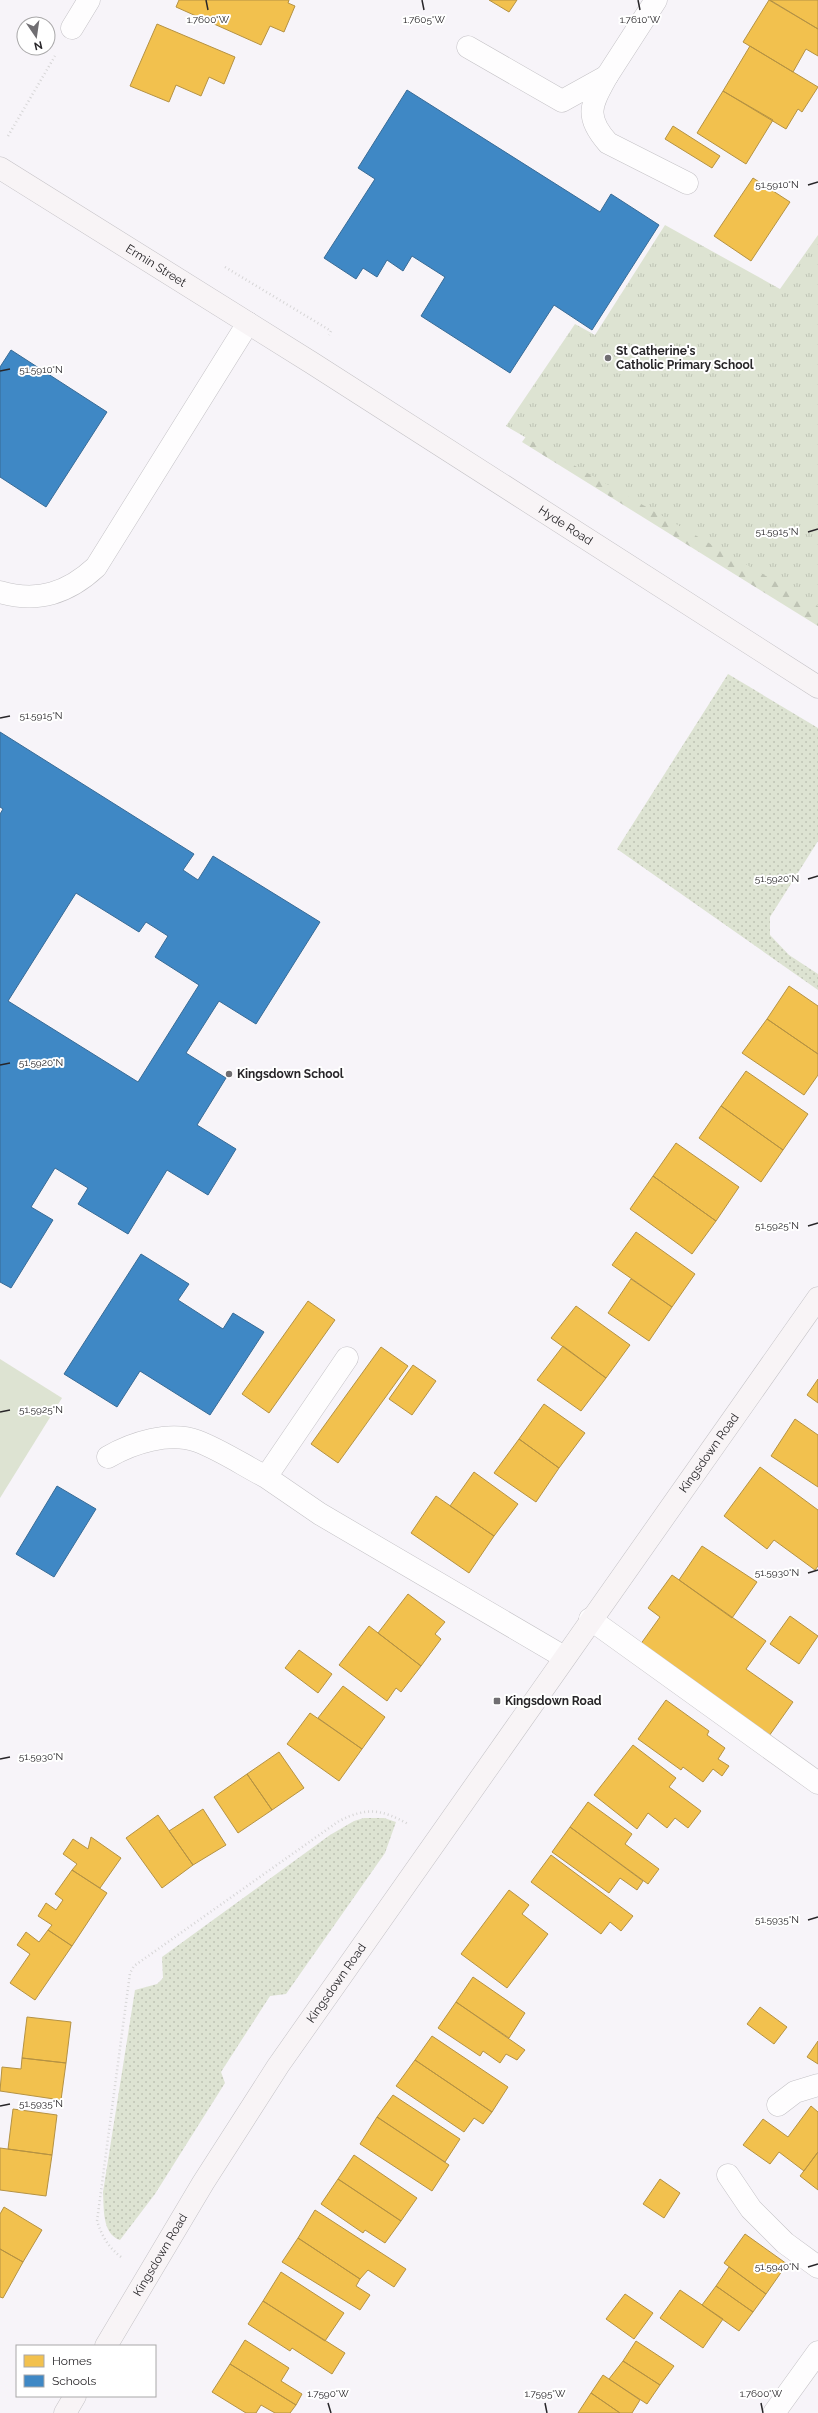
<svg xmlns="http://www.w3.org/2000/svg" width="818" height="2413" font-family="Raleway,sans-serif">
  <style>
    .grass { fill: url(#grass-dots) }
    .forest { fill: url(#forest-firs) }
    .park { fill: url(#park-tufts) }
    .garden { fill: #dde3d2 }
    .homes { fill: #f2c14e; stroke: #b59243 }
    .schools { fill: #3f88c5; stroke: #386b96; fill-rule: evenodd }
    .lines { fill: none; stroke-linecap: round; stroke-linejoin: round }
    .lane-casing { stroke: #c4c2c6; stroke-width: 23 }
    .street-casing { stroke: #c4c2c6; stroke-width: 23 }
    .secondary-casing { stroke: #c4c2c6; stroke-width: 23 }
    .path { stroke: #d6d5d6; stroke-width: 2.5; stroke-dasharray: 1 3; stroke-linecap: butt }
    .lane { stroke: #fefdfe; stroke-width: 22 }
    .street { stroke: #fefdfe; stroke-width: 22 }
    .secondary { stroke: #f8f4f6; stroke-width: 22 }
    .ticks { fill: none; stroke: #282629; stroke-width: 1.5 }
    .poi-dot { fill: #706e72; stroke: #fff; stroke-width: 1.5 }
    .labels { text-anchor: middle; stroke-width: 4; stroke-linejoin: round; paint-order: stroke }
    .street-label { font-size: 12px; fill: #282629; stroke: #fff }
    .poi-label { font-size: 12px; font-weight: bold; fill: #282629; stroke: #fff; text-anchor: start }
    .ticks-label { font-size: 10px; text-anchor: middle; fill: #282629; stroke: #fff; stroke-width: 4; stroke-linejoin: round; paint-order: stroke }
  </style>
  <defs>
    <pattern id="grass-dots" width="8" height="8" patternUnits="userSpaceOnUse"><rect width="8" height="8" fill="#dde3d2"/><path d="M2 2h.1M6 6h.1" fill="none" stroke="#bec3b4" stroke-width="1.8" stroke-linecap="round"/></pattern>
    <pattern id="forest-firs" width="22" height="20" patternUnits="userSpaceOnUse"><rect width="22" height="20" fill="#dde3d2"/><path d="M5 1l3.5 6h-7zM16 11l3.5 6h-7z" fill="#bec3b4"/></pattern>
    <pattern id="park-tufts" width="24" height="20" patternUnits="userSpaceOnUse"><rect width="24" height="20" fill="#dde3d2"/><path d="M3 7l-1-3M5 7V3M7 7l1-3M15 17l-1-3M17 17v-4M19 17l1-3" fill="none" stroke="#bec3b4"/></pattern>
  </defs>
  <rect width="100%" height="100%" fill="#f7f4f9"/>
  <path class="grass" d="M728 674 818 728V841L770 917V935L789 955 818 974V990L617 849Z
    M364 1818H384L396 1822 385 1853 286 1994 270 1996 221 2072 225 2083 155 2194 120 2240C102 2234 104 2208 103 2192L135 1990 157 1984 163 1978 162 1957 330 1835 354 1821Z"/>
  <path class="forest" d="M542 415 818 550V626L522 442Z"/>
  <path class="park" d="M665 225 780 289 818 235V606L506 426 575 324 595 335Z"/>
  <path class="garden" d="M0 1359 62 1398 0 1498Z"/>
  <path class="homes" d="M179 0H289L288 3 295 6 284 32 270 26 261 45 176 7Z
    M489 0H517L509 12Z
    M769 0 818 29V56L806 49 793 72 743 42Z
    M770 0H818V29Z
    M157 24 235 57 224 84 209 77 201 96 176 85 169 102 130 86Z
    M750 46 818 87 802 112 798 109 786 129 723 91Z
    M723 91 773 120 746 164 697 133Z
    M673 126 720 156 712 168 665 139Z
    M753 178 790 202 751 261 714 236Z
    M789 986 818 1006V1054L767 1019Z
    M767 1019 818 1054V1075L804 1095 742 1053Z
    M746 1071 808 1114 783 1150 721 1106Z
    M721 1106 783 1150 761 1182 699 1138Z
    M676 1143 739 1187 716 1221 653 1176Z
    M653 1176 716 1221 692 1254 630 1209Z
    M636 1232 695 1274 672 1307 612 1265Z
    M631 1279 672 1307 649 1341 608 1313Z
    M308 1301 335 1320 269 1413 242 1394Z
    M576 1306 630 1345 606 1378 551 1338Z
    M563 1346 606 1378 581 1411 537 1380Z
    M381 1347 408 1366 338 1463 311 1444Z
    M413 1365 436 1381 412 1415 389 1399Z
    M818 1379V1403L807 1395Z
    M544 1404 585 1433 559 1468 519 1439Z
    M795 1419 818 1435V1487L771 1456Z
    M519 1439 559 1468 536 1502 494 1473Z
    M760 1467 818 1510V1566L815 1570 774 1540 767 1549 724 1516Z
    M474 1472 518 1504 494 1536 450 1506Z
    M436 1496 494 1536 469 1573 411 1533Z
    M702 1546 757 1582 732 1618 679 1580Z
    M672 1575 766 1641 746 1669 793 1702 769 1736 640 1645 660 1617 648 1608Z
    M408 1594 445 1622 435 1634 441 1639 421 1666 378 1633Z
    M790 1616 818 1636 799 1664 770 1644Z
    M369 1626 421 1666 401 1692 396 1688 387 1701 339 1665Z
    M299 1650 332 1674 318 1693 285 1668Z
    M343 1686 385 1717 362 1749 318 1718Z
    M666 1700 709 1731 707 1735 725 1748 718 1759 729 1766 722 1776 713 1769 703 1782 683 1767 681 1770 638 1739Z
    M310 1713 362 1749 339 1781 287 1744Z
    M633 1745 676 1778 669 1787 701 1811 688 1828 675 1818 667 1828 648 1813 637 1829 594 1795Z
    M279 1752 304 1788 272 1810 247 1774Z
    M247 1774 272 1810 238 1833 214 1797Z
    M588 1802 632 1834 625 1844 659 1869 648 1884 570 1827Z
    M203 1809 226 1845 193 1865 169 1831Z
    M158 1815 193 1865 162 1888 126 1838Z
    M570 1827 643 1881 637 1890 620 1878 609 1893 552 1852Z
    M91 1837 121 1858 100 1888 72 1870 77 1864 63 1854 73 1839 88 1849Z
    M551 1855 633 1916 621 1931 610 1922 601 1934 531 1882Z
    M72 1870 107 1893 72 1946 48 1930 52 1925 38 1916 46 1903 56 1910 63 1900 55 1894Z
    M509 1890 529 1905 522 1914 548 1934 507 1988 461 1954Z
    M48 1930 72 1946 35 2000 10 1983 30 1954 17 1945 26 1932 39 1942Z
    M473 1977 525 2013 509 2038 456 2002Z
    M456 2002 525 2050 517 2060 506 2054 500 2063 483 2051 480 2056 438 2028Z
    M760 2007 787 2027 774 2044 747 2024Z
    M27 2017 71 2022 66 2063 22 2058Z
    M432 2036 508 2087 492 2112 415 2060Z
    M818 2041V2064L807 2057Z
    M22 2058 66 2063 61 2100 0 2091 2 2067 21 2069Z
    M415 2060 492 2112 483 2124 474 2118 464 2132 396 2086Z
    M393 2095 460 2139 445 2162 377 2117Z
    M811 2106 818 2112V2152L804 2171 779 2152 770 2164 743 2145 763 2119 788 2137Z
    M13 2109 57 2115 52 2155 8 2149Z
    M377 2117 449 2165 432 2191 360 2144Z
    M0 2148 52 2155 46 2196 0 2190Z
    M818 2152V2190L800 2176Z
    M354 2155 417 2198 401 2221 338 2179Z
    M338 2179 401 2221 385 2243 365 2230 363 2233 321 2204Z
    M660 2179 680 2193 664 2218 643 2204Z
    M4 2207 42 2230 23 2262 0 2249V2214Z
    M315 2210 406 2269 394 2287 368 2270 360 2279 298 2238Z
    M745 2234 787 2264 766 2294 724 2263Z
    M298 2238 360 2279 356 2286 370 2295 360 2310 282 2262Z
    M0 2249 23 2262 3 2298 0 2297Z
    M729 2267 766 2294 753 2312 716 2286Z
    M281 2272 344 2313 325 2341 263 2301Z
    M716 2286 753 2312 739 2331 702 2305Z
    M680 2290 723 2319 703 2348 660 2318Z
    M625 2294 653 2313 634 2339 606 2319Z
    M263 2301 345 2353 332 2374 292 2348 290 2351 248 2324Z
    M245 2340 289 2368 281 2381 302 2394 296 2405 230 2364Z
    M636 2341 674 2366 660 2385 623 2361Z
    M623 2361 660 2385 647 2404 609 2379Z
    M230 2364 296 2405 290 2413H275L261 2405 256 2413H246L212 2392Z
    M603 2375 640 2400 632 2413H620L591 2393Z
    M591 2393 620 2413H578Z"/>
  <path class="schools" d="M407 90 600 212 611 194 659 225 592 330 554 305 510 373 421 316 445 277 412 256 403 271 387 260 377 277 363 268 356 279 324 258 375 179 358 168Z
    M11 350 107 412 46 507 0 477V367Z
    M0 732 194 854 183 870 198 880 213 856 320 922 256 1024 219 1001 186 1053 226 1078 197 1125 236 1149 208 1195 167 1170 128 1234 78 1204 88 1188 55 1168 31 1207 53 1220 11 1288 0 1282V814L3 809 0 807ZM76 893 139 932 146 922 168 936 155 957 199 985 138 1082 8 1001Z
    M141 1254 189 1284 178 1300 223 1329 233 1313 264 1332 210 1415 140 1371 117 1407 64 1374Z
    M57 1486 96 1509 54 1577 16 1554Z"/>
  <g class="lines">
    <defs>
      <path id="lane" d="M468 47 562 101 607 76
        M607 76C591 105 584 116 608 143L687 183
        M0 592C38 603 68 593 96 567L248 323
        M347 1358 266 1477 320 1514 564 1657
        M108 1457C132 1443 169 1431 197 1441 221 1450 243 1465 266 1477
        M590 1619 818 1783
        M778 2105 795 2092 818 2085
        M728 2175 751 2209 785 2243 818 2267"/>
      <path id="street" d="M72 28 89 0
        M607 76 656 0
        M774 2413 818 2352"/>
      <g id="secondary">
        <path id="s1" d="M0 168 312 363 818 687"/>
        <path id="s2" d="M106 2346 203 2183 278 2066 818 1298"/>
        <path d="M65 2413 75 2396"/>
      </g>
    </defs>
    <use href="#lane" class="lane-casing"/>
    <use href="#street" class="street-casing"/>
    <use href="#secondary" class="secondary-casing"/>
    <path class="path" d="M8 136 55 56
      M225 267 331 331 329 335
      M121 2257C108 2247 102 2236 97 2221L130 1973 134 1966 339 1821C367 1807 381 1809 408 1824"/>
    <use href="#lane" class="lane"/>
    <use href="#street" class="street"/>
    <use href="#secondary" class="secondary"/>
  </g>
  <path class="ticks" d="M206 0 208 10M422 0 424 10M638 0 640 10M808 185 818 182M0 371 10 369M808 532 818 529M0 718 10 716M808 879 818 876M0 1065 10 1063M808 1226 818 1223M0 1412 10 1410M808 1573 818 1570M0 1759 10 1757M808 1920 818 1917M0 2106 10 2104M808 2267 818 2264M328 2403 331 2413M545 2403 547 2413M761 2403 763 2413"/>
  <g class="poi-dot">
    <circle cx="608" cy="358" r="4"/>
    <circle cx="229" cy="1074" r="4"/>
    <rect x="493" y="1697" width="8" height="8" rx="2"/>
  </g>
  <g class="labels">
    <g class="street-label">
      <text dy="4" stroke="none"><textPath href="#s1" startOffset="184">Ermin Street</textPath></text>
      <text dy="4" stroke="none"><textPath href="#s1" startOffset="669">Hyde Road</textPath></text>
      <text dy="4" stroke="none"><textPath href="#s2" startOffset="1078">Kingsdown Road</textPath></text>
      <text dy="4" stroke="none"><textPath href="#s2" startOffset="430">Kingsdown Road</textPath></text>
      <text dy="4" stroke="none"><textPath href="#s2" startOffset="106">Kingsdown Road</textPath></text>
    </g>
    <g class="poi-label">
      <text x="616" y="355">St Catherine's<tspan x="616" dy="14">Catholic Primary School</tspan></text>
      <text x="237" y="1078">Kingsdown School</text>
      <text x="505" y="1705">Kingsdown Road</text>
    </g>
  </g>
  <g class="ticks-label">
    <text x="208" y="23">1.7600°W</text>
    <text x="424" y="23">1.7605°W</text>
    <text x="640" y="23">1.7610°W</text>
    <text x="777" y="188">51.5910°N</text>
    <text x="41" y="373">51.5910°N</text>
    <text x="777" y="535">51.5915°N</text>
    <text x="41" y="719">51.5915°N</text>
    <text x="777" y="882">51.5920°N</text>
    <text x="41" y="1066">51.5920°N</text>
    <text x="777" y="1229">51.5925°N</text>
    <text x="41" y="1413">51.5925°N</text>
    <text x="777" y="1576">51.5930°N</text>
    <text x="41" y="1760">51.5930°N</text>
    <text x="777" y="1923">51.5935°N</text>
    <text x="41" y="2107">51.5935°N</text>
    <text x="777" y="2270">51.5940°N</text>
    <text x="328" y="2397">1.7590°W</text>
    <text x="545" y="2397">1.7595°W</text>
    <text x="761" y="2397">1.7600°W</text>
  </g>
  <rect x="16" y="2345" width="140" height="52" fill="#ffffff" stroke="#a9a8a9"/>
  <rect x="24" y="2355" width="20" height="12" fill="#f2c14e" stroke="#a9a8a9"/>
  <text x="52" y="2365" font-size="12" fill="#282629">Homes</text>
  <rect x="24" y="2375" width="20" height="12" fill="#3f88c5" stroke="#a9a8a9"/>
  <text x="52" y="2385" font-size="12" fill="#282629">Schools</text>
  <g transform="translate(36 36) rotate(167)"><circle r="19" fill="#ffffff" stroke="#a9a8a9"/>
  <path d="M0-3L7 15L0 10L-7 15Z" fill="#706e72"/>
  <text y="-6" font-size="11" font-weight="bold" text-anchor="middle" fill="#282629">N</text>
  </g>
</svg>
